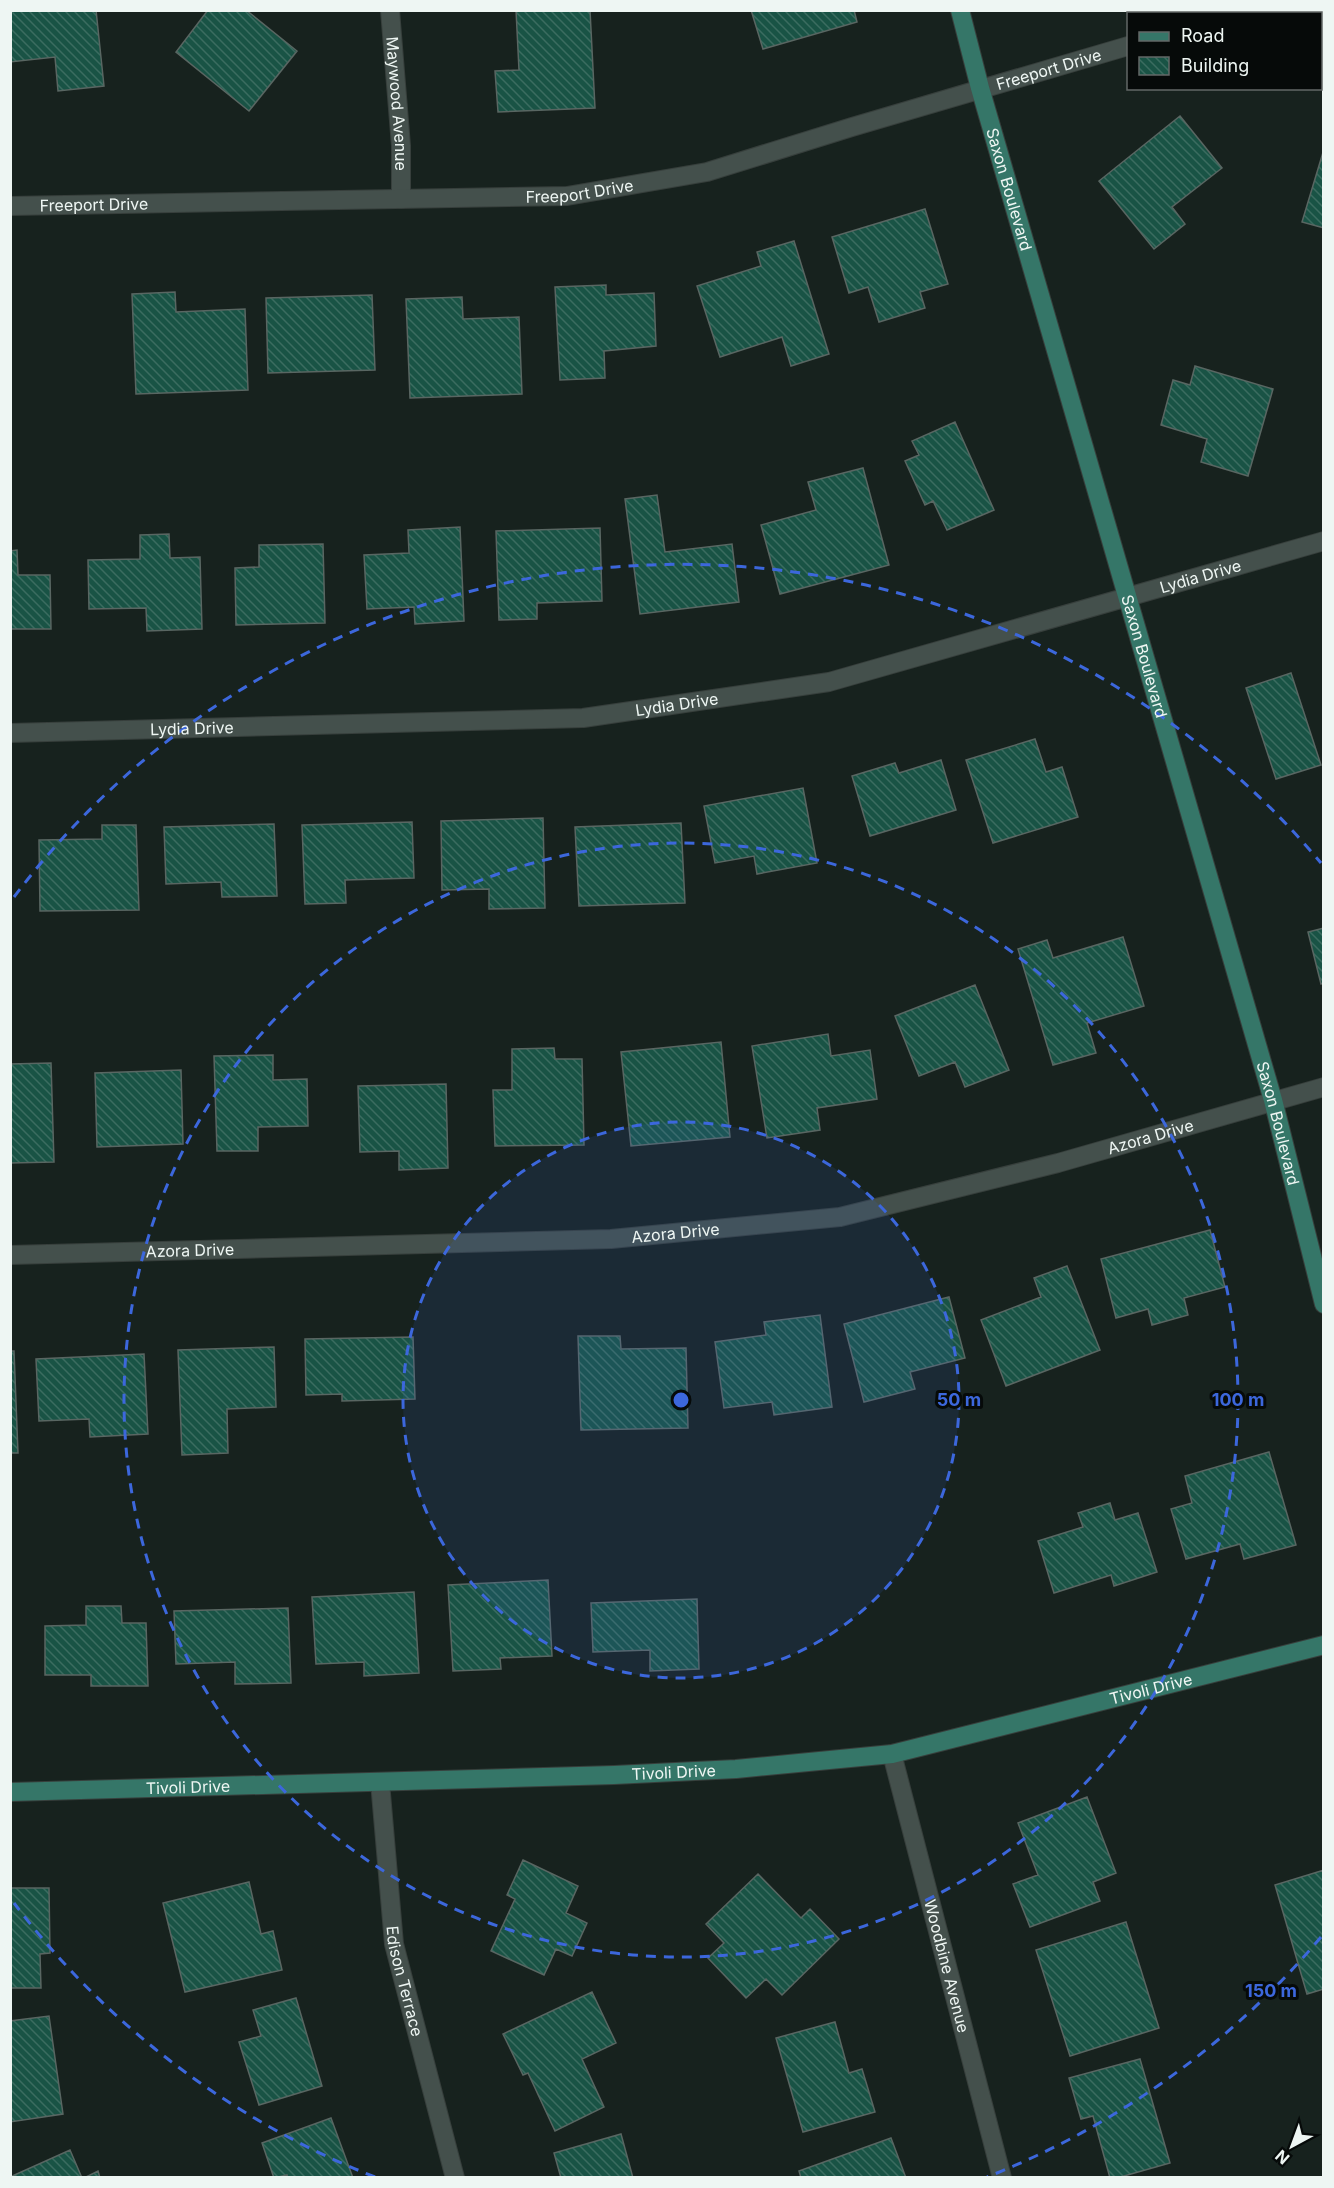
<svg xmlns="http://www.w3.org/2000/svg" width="1334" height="2188" font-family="Inter,sans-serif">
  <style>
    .building { fill: url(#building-back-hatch); stroke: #596662; stroke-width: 1.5 }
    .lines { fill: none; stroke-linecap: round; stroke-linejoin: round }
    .street-casing { stroke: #373f3c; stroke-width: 20 }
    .secondary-casing { stroke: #373f3c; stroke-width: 20 }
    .street { stroke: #44504c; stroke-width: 18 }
    .secondary { stroke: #357668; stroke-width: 18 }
    .ring { fill: none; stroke: #3c67dc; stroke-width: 3; stroke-dasharray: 10 8 }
    .labels { text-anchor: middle; stroke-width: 6; stroke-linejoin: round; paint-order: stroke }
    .street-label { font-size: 16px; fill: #eef6f3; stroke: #060a09 }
    .centre { fill: #3c67dc; stroke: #060a09; stroke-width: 3 }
    .ring-label { font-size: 18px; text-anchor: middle; font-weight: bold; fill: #3c67dc; stroke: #060a09; stroke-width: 6; stroke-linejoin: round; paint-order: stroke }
  </style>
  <defs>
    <pattern id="building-back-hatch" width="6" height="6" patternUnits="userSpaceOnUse" patternTransform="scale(1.5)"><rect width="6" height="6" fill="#195345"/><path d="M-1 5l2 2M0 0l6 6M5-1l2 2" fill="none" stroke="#3b6c60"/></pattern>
  </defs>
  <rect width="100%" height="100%" fill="#17221e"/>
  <path class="building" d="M10 10H96L104 86 58 91 55 57 10 62Z
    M208 10H246L297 51 249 111 176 52Z
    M516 10H590L595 108 498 112 495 71 519 70Z
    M751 10H854L857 22 763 49Z
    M1180 116 1222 168 1172 207 1185 224 1154 249 1099 181Z
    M1324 149V228L1302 222Z
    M925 209 948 284 920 292 925 308 879 322 868 287 849 293 832 237Z
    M794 241 829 354 791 366 782 337 720 357 697 286 761 266 757 252Z
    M606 285V295L654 293 656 346 604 351 605 378 560 380 555 287Z
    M175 292 176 312 245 309 248 390 136 394 132 294Z
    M372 295 375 370 268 373 266 298Z
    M462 297 463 319 519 317 522 394 410 398 406 299Z
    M1195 366 1273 389 1248 476 1201 462 1207 439 1161 425 1173 380 1190 385Z
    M955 422 994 510 947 530 933 501 925 505 905 461 919 455 912 441Z
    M863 468 889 565 780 594 761 525 816 510 808 482Z
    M657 495 665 552 732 544 739 602 640 614 625 499Z
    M460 527 464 621 415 624 414 607 367 609 364 555 409 553 408 530Z
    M600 528 602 601 537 603V619L499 620 496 531Z
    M169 534 170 558 200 557 202 629 147 631 146 608 89 609 88 560 140 559V535Z
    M323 544 325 623 236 625 235 568 259 567V545Z
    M17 550 18 575H50L51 629H10V551Z
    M1291 673 1321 765 1276 779 1246 688Z
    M1035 739 1046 772 1062 767 1078 817 993 843 966 760Z
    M941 760 956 810 870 836 852 776 895 763 899 773Z
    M803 788 817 863 757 874 754 856 715 863 704 806Z
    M543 818 545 908 489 909V889L442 890 441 821Z
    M412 822 414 878 345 880 346 903 305 904 302 825Z
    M681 823 685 903 579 906 575 827Z
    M274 824 277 896 222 897 221 882 166 884 164 827Z
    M102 825H136L139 910 40 911 39 840 102 839Z
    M1324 928V983L1321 984 1308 932Z
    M1123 937 1144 1006 1087 1023 1096 1053 1053 1065 1018 949 1047 940 1053 958Z
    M975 985 1009 1070 965 1087 955 1062 919 1076 895 1016Z
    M828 1034 831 1056 870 1050 877 1099 817 1108 820 1130 767 1138 752 1046Z
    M721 1042 730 1137 631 1146 621 1052Z
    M554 1048 555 1059H582L584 1145 495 1146 493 1090H512V1049Z
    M273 1055V1080L307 1079 308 1126 258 1127V1151H217L214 1056Z
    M51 1063 54 1162 10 1163V1064Z
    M181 1070 183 1144 97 1147 95 1073Z
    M446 1084 448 1168 399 1170V1151L360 1152 358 1086Z
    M1210 1230 1225 1287 1184 1298 1188 1315 1152 1325 1148 1309 1116 1318 1101 1259Z
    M1067 1266 1100 1350 1006 1386 981 1320 1041 1297 1034 1278Z
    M949 1297 965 1358 910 1372 915 1389 864 1402 844 1324Z
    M820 1315 832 1407 774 1415 772 1402 724 1408 715 1342 766 1335 764 1322Z
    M578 1336H620L621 1349 686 1348 688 1428 581 1430Z
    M413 1337 415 1399 342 1401V1394L306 1395 305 1339Z
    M274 1347 276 1407 227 1409 228 1453 182 1455 178 1350Z
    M10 1351H14L18 1453H10Z
    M144 1354 148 1434 90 1437 89 1419 39 1421 36 1359Z
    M1269 1452 1296 1545 1244 1559 1240 1544 1186 1559 1171 1509 1192 1503 1185 1476Z
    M1110 1503 1115 1520 1138 1513 1157 1572 1114 1586 1111 1575 1054 1593 1038 1541 1083 1527 1078 1513Z
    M548 1580 552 1656 500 1658 501 1669 453 1671 448 1585Z
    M414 1592 419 1673 364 1676V1662L316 1664 312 1597Z
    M697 1599 699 1669 650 1671V1650L593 1652 591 1603Z
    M86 1606H121L122 1623H146L148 1686H91V1675H45V1626L86 1625Z
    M288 1608 291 1683 235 1684V1662L176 1664 174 1611Z
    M1087 1797 1116 1873 1093 1882 1100 1901 1030 1927 1013 1884 1038 1875 1018 1823Z
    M523 1860 578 1886 566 1913 587 1923 572 1956 556 1949 544 1975 491 1951 515 1899 507 1895Z
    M1324 1870V1989L1307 1994 1275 1885Z
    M758 1874 801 1918 810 1909 839 1939 782 1995 766 1979 746 1998 708 1958 724 1943 706 1924Z
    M249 1882 261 1934 273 1931 282 1970 185 1992 163 1903Z
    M10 1888H49L50 1953 40 1954 41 1988H10Z
    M1126 1922 1159 2028 1070 2056 1036 1950Z
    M592 1992 616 2043 582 2059 604 2107 555 2131 528 2073 523 2075 503 2034Z
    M296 1998 322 2086 259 2105 239 2042 261 2036 253 2010Z
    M49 2016 63 2114 10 2122V2021Z
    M835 2022 849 2073 862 2069 875 2112 803 2132 776 2038Z
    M1140 2059 1170 2163 1117 2178H1110L1093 2116 1081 2119 1069 2078Z
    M331 2118 353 2178H288L287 2175 274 2178 262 2143Z
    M621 2134 633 2178H561L554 2153Z
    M891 2138 906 2178H801L799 2171Z
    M70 2150 82 2178H10V2177Z
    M98 2171 100 2178H84Z"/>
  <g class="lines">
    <defs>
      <g id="street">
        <path id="s1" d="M390 10 401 146V199"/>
        <path d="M1320 14H1324"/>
        <path id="s2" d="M10 206 567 196 707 172 852 127 1128 46"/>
        <path id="s3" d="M10 733 583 718 829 682 1324 541"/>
        <path id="s4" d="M10 1255 611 1239 840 1217 1058 1163 1324 1087"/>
        <path id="s5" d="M892 1754 1002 2178"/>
        <path id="s6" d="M380 1782 394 1944 455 2178"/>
      </g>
      <g id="secondary">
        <path id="s7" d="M960 10 980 88 1273 1100 1324 1304"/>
        <path id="s8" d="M10 1792 614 1775 736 1769 892 1754 1324 1645"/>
      </g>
    </defs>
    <use href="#street" class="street-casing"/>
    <use href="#secondary" class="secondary-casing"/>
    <use href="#street" class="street"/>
    <use href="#secondary" class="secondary"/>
  </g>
  <circle cx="681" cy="1400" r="278" fill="#3c67dc" fill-opacity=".12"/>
  <g class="ring">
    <circle cx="681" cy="1400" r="278"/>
    <circle cx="681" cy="1400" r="557"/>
    <path d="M1321 1937A835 835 0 0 1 987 2177M375 2177A835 835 0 0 1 14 1903M14 897A835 835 0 0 1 1321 863"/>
  </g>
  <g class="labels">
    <g class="street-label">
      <text dy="6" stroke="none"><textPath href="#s2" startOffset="1056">Freeport Drive</textPath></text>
      <text dy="6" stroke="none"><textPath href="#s1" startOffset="94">Maywood Avenue</textPath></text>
      <text dy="6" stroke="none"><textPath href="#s2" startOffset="570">Freeport Drive</textPath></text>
      <text dy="6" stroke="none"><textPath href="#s7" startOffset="186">Saxon Boulevard</textPath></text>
      <text dy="6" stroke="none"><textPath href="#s2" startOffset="84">Freeport Drive</textPath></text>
      <text dy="6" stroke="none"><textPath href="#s3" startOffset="1208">Lydia Drive</textPath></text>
      <text dy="6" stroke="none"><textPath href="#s7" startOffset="672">Saxon Boulevard</textPath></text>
      <text dy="6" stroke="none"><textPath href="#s3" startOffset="668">Lydia Drive</textPath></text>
      <text dy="6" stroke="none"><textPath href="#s3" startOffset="182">Lydia Drive</textPath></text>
      <text dy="6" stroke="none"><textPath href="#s7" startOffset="1158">Saxon Boulevard</textPath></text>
      <text dy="6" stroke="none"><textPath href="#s4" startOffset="1152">Azora Drive</textPath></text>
      <text dy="6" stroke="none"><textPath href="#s4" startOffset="666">Azora Drive</textPath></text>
      <text dy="6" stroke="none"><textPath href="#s4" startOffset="180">Azora Drive</textPath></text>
      <text dy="6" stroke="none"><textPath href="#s8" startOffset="1150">Tivoli Drive</textPath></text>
      <text dy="6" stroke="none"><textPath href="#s8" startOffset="664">Tivoli Drive</textPath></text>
      <text dy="6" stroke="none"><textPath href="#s8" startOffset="178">Tivoli Drive</textPath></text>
      <text dy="6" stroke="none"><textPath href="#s5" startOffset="219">Woodbine Avenue</textPath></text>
      <text dy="6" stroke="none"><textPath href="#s6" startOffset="201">Edison Terrace</textPath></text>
    </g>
  </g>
  <circle cx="681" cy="1400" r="9" class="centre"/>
  <g class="ring-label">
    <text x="959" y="1406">50 m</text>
    <text x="1238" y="1406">100 m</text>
    <text x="1271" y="1997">150 m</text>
  </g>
  <rect width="1334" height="2188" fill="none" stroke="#eef6f3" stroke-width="24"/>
  <rect x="1127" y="12" width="195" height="78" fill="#060a09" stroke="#636867" stroke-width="1.5"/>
  <rect x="1139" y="32" width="30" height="9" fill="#357668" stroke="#636867" stroke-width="1.5"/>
  <text x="1181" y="42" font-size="18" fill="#eef6f3">Road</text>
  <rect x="1139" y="57" width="30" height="18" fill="url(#building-back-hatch)" stroke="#636867" stroke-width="1.5"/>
  <text x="1181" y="72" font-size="18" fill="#eef6f3">Building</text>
  <g transform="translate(1292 2146) rotate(221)" stroke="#060a09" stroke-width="4.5" paint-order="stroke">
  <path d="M0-4.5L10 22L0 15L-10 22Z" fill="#eef6f3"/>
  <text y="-9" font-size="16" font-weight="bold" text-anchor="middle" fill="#eef6f3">N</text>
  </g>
</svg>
